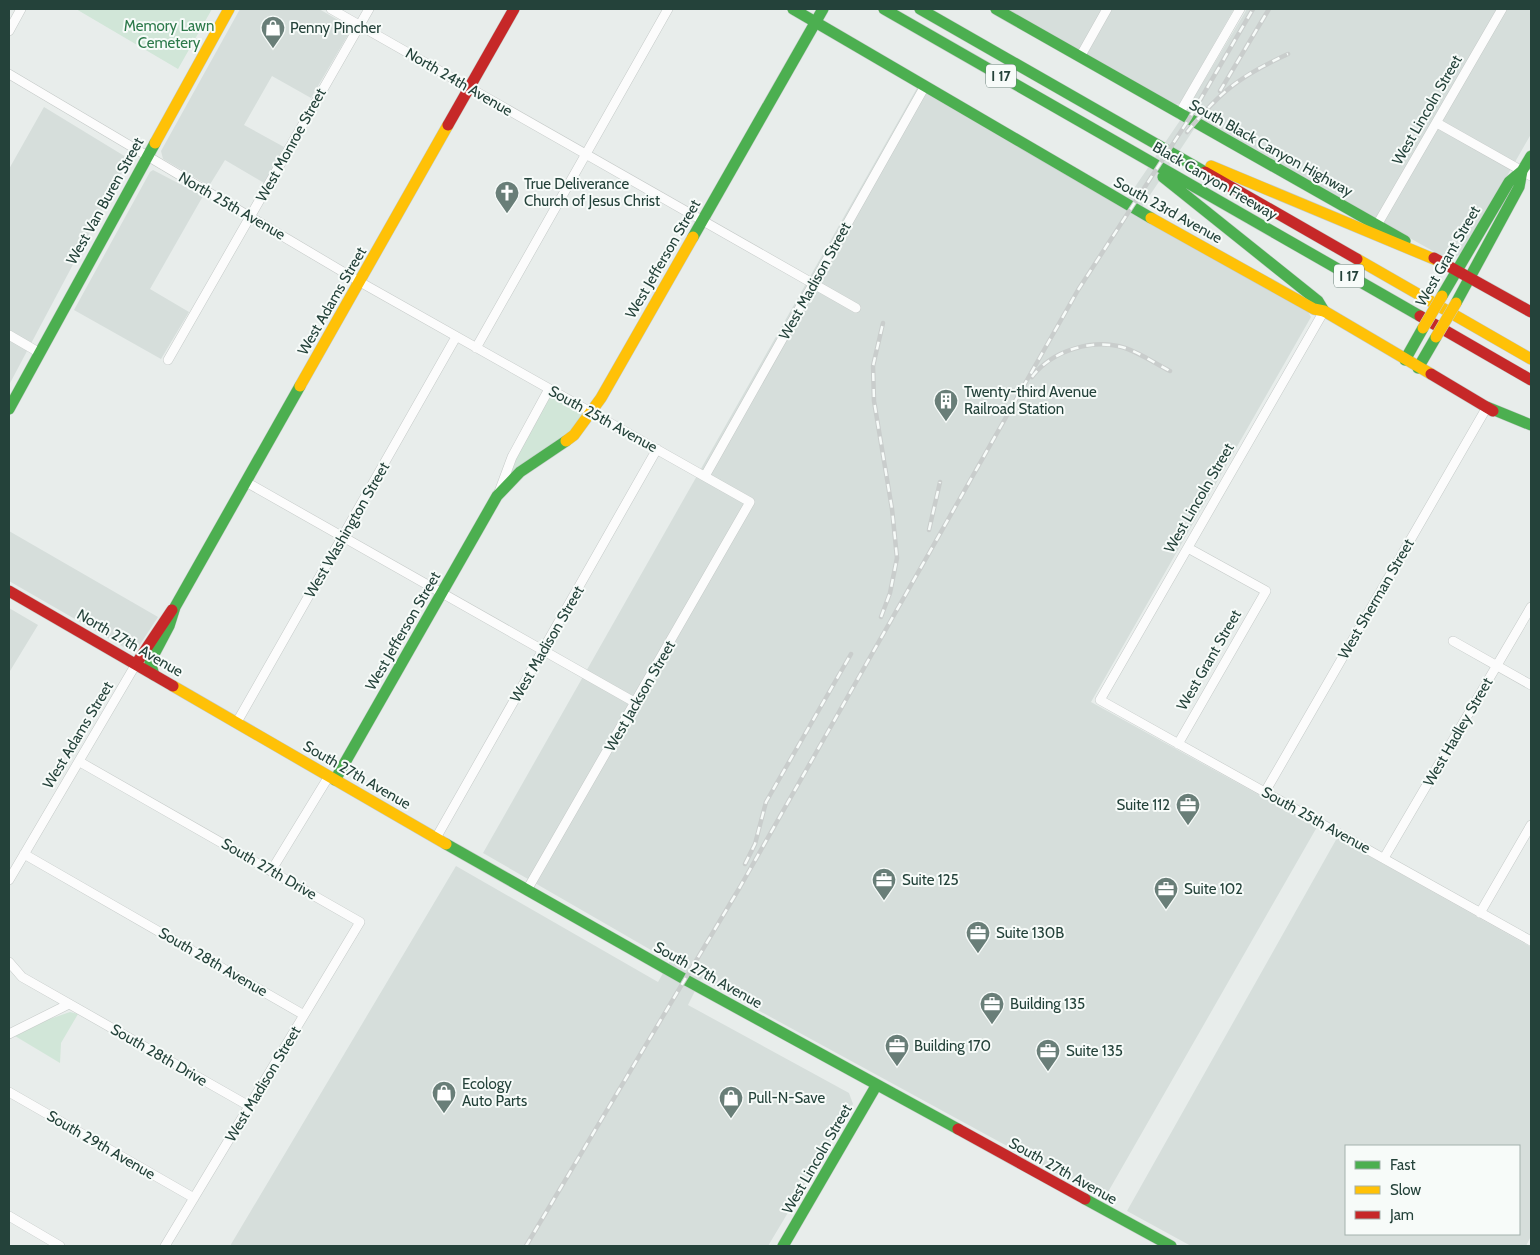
<svg xmlns="http://www.w3.org/2000/svg" width="1540" height="1255" font-family="Cabin,sans-serif">
  <style>
    .built { fill: #d6dedb; fill-rule: evenodd }
    .green { fill: #d1e6d8 }
    .lines { fill: none; stroke-linecap: round; stroke-linejoin: round }
    .street-casing { stroke: #c5cac8; stroke-width: 10 }
    .fast-casing { stroke: #c3cbc8; stroke-width: 12 }
    .slow-casing { stroke: #c3cbc8; stroke-width: 12 }
    .jam-casing { stroke: #c3cbc8; stroke-width: 12 }
    .street { stroke: #fcfcfc; stroke-width: 9 }
    .fast { stroke: #4caf50; stroke-width: 11 }
    .slow { stroke: #ffc107; stroke-width: 11 }
    .jam { stroke: #c62828; stroke-width: 11 }
    .rail-casing { stroke: #c9cdcc; stroke-width: 4.5 }
    .rail { stroke: #f7fbf9; stroke-width: 2.5; stroke-dasharray: 8; stroke-linecap: butt }
    .slow-bridge-casing { stroke: #c3cbc8; stroke-width: 12; stroke-linecap: butt }
    .slow-bridge { stroke: #ffc107; stroke-width: 11 }
    .labels { text-anchor: middle; stroke-width: 4; stroke-linejoin: round; paint-order: stroke }
    .shield { fill: #f7fbf9; stroke: #637a73; stroke-width: 1 }
    .shield-label { font-size: 14px; font-weight: bold; fill: #24423a }
    .park-label { font-size: 15px; fill: #2d7a4b; stroke: #f7fbf9 }
    .poi-label { font-size: 15px; fill: #24423a; stroke: #f7fbf9; text-anchor: start }
    .street-label { font-size: 15px; fill: #24423a; stroke: #f7fbf9 }
  </style>
  <rect width="100%" height="100%" fill="#e8edeb"/>
  <path class="built" d="M240 9H319L352 28 311 98 272 76 244 125 284 147 264 183 225 160 209 186 163 159 161 151Z
    M1005 9H1234L1180 103 1176 105 1172 104Z
    M1247 9H1531V134L1463 253 1453 258 1440 255 1200 120 1138 213 1307 310 1311 317 1091 702 1317 827 1104 1199 701 979 688 1005 849 1093 853 1104 768 1246H230L456 866 658 982 670 961 483 853 917 88 1122 206 1181 119Z
    M44 107 126 157 128 161 9 385V169Z
    M153 170 203 196 150 289 189 312 161 359 74 310 150 172Z
    M9 531 158 617 139 646 135 648 127 649 9 581Z
    M9 608 38 625 10 671 9 670Z
    M1337 838 1531 947V1236L1526 1246H1191L1127 1211ZM1346 1146H1519V1234H1346Z"/>
  <path class="green" d="M76 9H212L178 69Z
    M549 389 591 412 582 426 511 481 507 473Z
    M70 1012 78 1014 61 1043 60 1063 15 1036 44 1021Z"/>
  <g class="lines">
    <defs>
      <path id="street" d="M331 9 856 308
        M9 31 21 9
        M1080 57 1107 9
        M9 74 360 282 750 502 527 890
        M1179 114 1240 9
        M1437 123 1531 176
        M1377 225 1502 9
        M1324 311 1100 700 1531 941
        M9 335 40 353
        M476 348 668 9
        M168 360 369 9
        M705 476 925 86
        M246 482 636 703
        M499 492 512 457 549 389
        M1453 641 1531 685
        M237 722 456 337
        M1178 744 1266 591 1188 548
        M80 762 360 922 165 1246
        M1265 792 1487 407
        M436 838 657 449
        M24 854 304 1015
        M1384 858 1531 607
        M271 871 329 776
        M9 880 136 664
        M1480 913 1531 825
        M9 962 22 977 249 1106
        M9 1034 69 1004
        M9 1092 194 1198
        M9 1216 60 1246"/>
      <path id="fast" d="M793 9 1151 218
        M884 9 1420 316
        M920 9 1205 172
        M996 9 1405 241
        M1163 177 1318 301 1324 311
        M693 237 823 9
        M1442 296 1509 182 1522 171
        M1456 303 1519 187 1522 171 1531 156
        M1405 360 1423 328
        M1418 368 1436 337
        M1487 407 1531 425
        M9 409 155 143
        M154 675 150 662 169 626 175 607 300 386
        M335 780 497 496 520 472 566 441
        M446 844 686 980 958 1129
        M1085 1199 1171 1246
        M783 1246 876 1086"/>
      <path id="slow" d="M155 143 229 9
        M1211 166 1441 262
        M1151 218 1314 309 1324 311 1431 374
        M1357 259 1531 359
        M300 386 448 125
        M566 441 574 435 601 398 693 237
        M173 686 446 844"/>
      <path id="jam" d="M448 125 514 9
        M1205 172 1357 259
        M1434 258 1531 312
        M1420 316 1531 380
        M1431 374 1493 411
        M9 591 173 686
        M136 664 172 610
        M958 1129 1085 1199"/>
    </defs>
    <use href="#street" class="street-casing"/>
    <use href="#fast" class="fast-casing"/>
    <use href="#slow" class="slow-casing"/>
    <use href="#jam" class="jam-casing"/>
    <use href="#street" class="street"/>
    <use href="#fast" class="fast"/>
    <use href="#slow" class="slow"/>
    <use href="#jam" class="jam"/>
    <defs>
      <path id="rail" d="M1220 91 1269 9
        M1187 132C1221 91 1240 76 1288 54
        M1032 377C1052 350 1094 338 1125 348 1140 353 1156 364 1170 371
        M929 530 940 482
        M881 617 890 593 897 558 892 509 874 401 873 366 883 323
        M745 864 755 844 766 802 851 654
        M526 1246 740 887 1078 290 1189 119 1253 9"/>
    </defs>
    <use href="#rail" class="rail-casing"/>
    <use href="#rail" class="rail"/>
    <defs>
      <path id="slow-bridge" d="M1423 328 1442 296
        M1436 337 1456 303"/>
    </defs>
    <use href="#slow-bridge" class="slow-bridge-casing"/>
    <use href="#slow-bridge" class="slow-bridge"/>
  </g>
  <defs>
    <symbol id="shop-pin" viewBox="-11 -11 22 30"><path d="M0 17L-7.5 6A9.5 9.5 0 1 1 7.5 6Z" fill="#697e78" stroke="#f7fbf9"/><path d="M-5-2.5h2.3a2.7 3.5 0 0 1 5.4 0H5L5.5 6h-11ZM-1.5-2.5h3a1.5 2.3 0 0 0-3 0Z" fill="#fff"/></symbol>
    <symbol id="church-pin" viewBox="-11 -11 22 30"><path d="M0 17L-7.5 6A9.5 9.5 0 1 1 7.5 6Z" fill="#697e78" stroke="#f7fbf9"/><path d="M-1.2-6h2.4v3.5h3.3v2.4h-3.3V6h-2.4V-.1h-3.3v-2.4h3.3Z" fill="#fff"/></symbol>
    <symbol id="building-pin" viewBox="-11 -11 22 30"><path d="M0 17L-7.5 6A9.5 9.5 0 1 1 7.5 6Z" fill="#697e78" stroke="#f7fbf9"/><path d="M-4-6H4V6H1V3H-1V6H-4ZM-2.5-4.3h1.7v1.8h-1.7ZM.8-4.3h1.7v1.8H.8ZM-2.5-1h1.7V.8h-1.7ZM.8-1h1.7V.8H.8Z" fill="#fff"/></symbol>
    <symbol id="office-pin" viewBox="-11 -11 22 30"><path d="M0 17L-7.5 6A9.5 9.5 0 1 1 7.5 6Z" fill="#697e78" stroke="#f7fbf9"/><path d="M-6-3h4V-5.5h4V-3h4V5H-6ZM-1-4.5V-3h2v-1.5ZM-6 0V1H6V0Z" fill="#fff"/></symbol>
  </defs>
  <g fill-rule="evenodd">
    <use href="#shop-pin" x="259" y="14" width="28" height="38"/>
    <use href="#church-pin" x="493" y="179" width="28" height="38"/>
    <use href="#building-pin" x="932" y="387" width="28" height="38"/>
    <use href="#office-pin" x="1174" y="791" width="28" height="38"/>
    <use href="#office-pin" x="870" y="866" width="28" height="38"/>
    <use href="#office-pin" x="1152" y="875" width="28" height="38"/>
    <use href="#office-pin" x="964" y="919" width="28" height="38"/>
    <use href="#office-pin" x="978" y="990" width="28" height="38"/>
    <use href="#office-pin" x="883" y="1032" width="28" height="38"/>
    <use href="#office-pin" x="1034" y="1037" width="28" height="38"/>
    <use href="#shop-pin" x="430" y="1079" width="28" height="38"/>
    <use href="#shop-pin" x="717" y="1084" width="28" height="38"/>
  </g>
  <g class="labels">
    <g class="shield">
      <rect x="986" y="64.5" width="30" height="23" rx="4"/>
      <rect x="1334" y="264.5" width="30" height="23" rx="4"/>
    </g>
    <g class="shield-label">
      <text x="1001" y="81">I 17</text>
      <text x="1349" y="281">I 17</text>
    </g>
    <g class="park-label">
      <text x="169" y="31">Memory Lawn<tspan x="169" dy="17">Cemetery</tspan></text>
    </g>
    <g class="poi-label">
      <text x="290" y="33">Penny Pincher</text>
      <text x="524" y="189">True Deliverance<tspan x="524" dy="17">Church of Jesus Christ</tspan></text>
      <text x="964" y="397">Twenty-third Avenue<tspan x="964" dy="17">Railroad Station</tspan></text>
      <text x="1170" y="810" text-anchor="end">Suite 112</text>
      <text x="902" y="885">Suite 125</text>
      <text x="1184" y="894">Suite 102</text>
      <text x="996" y="938">Suite 130B</text>
      <text x="1010" y="1009">Building 135</text>
      <text x="914" y="1051">Building 170</text>
      <text x="1066" y="1056">Suite 135</text>
      <text x="462" y="1089">Ecology<tspan x="462" dy="17">Auto Parts</tspan></text>
      <text x="748" y="1103">Pull-N-Save</text>
    </g>
    <g class="street-label">
      <text transform="translate(459 82) rotate(30)" y="5">North 24th Avenue</text>
      <text transform="translate(1427 110) rotate(-60)" y="5">West Lincoln Street</text>
      <text transform="translate(291 145) rotate(-61)" y="5">West Monroe Street</text>
      <text transform="translate(1271 148) rotate(29)" y="5">South Black Canyon Highway</text>
      <text transform="translate(1215 181) rotate(30)" y="5">Black Canyon Freeway</text>
      <text transform="translate(105 201) rotate(-61)" y="5">West Van Buren Street</text>
      <text transform="translate(232 206) rotate(30)" y="5">North 25th Avenue</text>
      <text transform="translate(1168 210) rotate(29)" y="5">South 23rd Avenue</text>
      <text transform="translate(1448 256) rotate(-60)" y="5">West Grant Street</text>
      <text transform="translate(663 259) rotate(-60)" y="5">West Jefferson Street</text>
      <text transform="translate(815 281) rotate(-61)" y="5">West Madison Street</text>
      <text transform="translate(332 301) rotate(-60)" y="5">West Adams Street</text>
      <text transform="translate(603 419) rotate(29)" y="5">South 25th Avenue</text>
      <text transform="translate(1199 498) rotate(-60)" y="5">West Lincoln Street</text>
      <text transform="translate(347 530) rotate(-60)" y="5">West Washington Street</text>
      <text transform="translate(1376 599) rotate(-60)" y="5">West Sherman Street</text>
      <text transform="translate(403 631) rotate(-60)" y="5">West Jefferson Street</text>
      <text transform="translate(130 643) rotate(30)" y="5">North 27th Avenue</text>
      <text transform="translate(547 644) rotate(-60)" y="5">West Madison Street</text>
      <text transform="translate(1209 660) rotate(-60)" y="5">West Grant Street</text>
      <text transform="translate(640 696) rotate(-60)" y="5">West Jackson Street</text>
      <text transform="translate(1458 732) rotate(-60)" y="5">West Hadley Street</text>
      <text transform="translate(78 735) rotate(-59)" y="5">West Adams Street</text>
      <text transform="translate(357 775) rotate(30)" y="5">South 27th Avenue</text>
      <text transform="translate(1316 820) rotate(29)" y="5">South 25th Avenue</text>
      <text transform="translate(269 869) rotate(30)" y="5">South 27th Drive</text>
      <text transform="translate(213 962) rotate(30)" y="5">South 28th Avenue</text>
      <text transform="translate(708 975) rotate(29)" y="5">South 27th Avenue</text>
      <text transform="translate(159 1055) rotate(30)" y="5">South 28th Drive</text>
      <text transform="translate(263 1084) rotate(-59)" y="5">West Madison Street</text>
      <text transform="translate(101 1145) rotate(30)" y="5">South 29th Avenue</text>
      <text transform="translate(817 1159) rotate(-60)" y="5">West Lincoln Street</text>
      <text transform="translate(1063 1171) rotate(29)" y="5">South 27th Avenue</text>
    </g>
  </g>
  <rect width="1540" height="1255" fill="none" stroke="#24423a" stroke-width="20"/>
  <rect x="1345" y="1145" width="175" height="90" fill="#f7fbf9" stroke="#a3b1ad"/>
  <rect x="1355" y="1161" width="25" height="8" fill="#4caf50" stroke="#a3b1ad"/>
  <text x="1390" y="1170" font-size="15" fill="#24423a">Fast</text>
  <rect x="1355" y="1186" width="25" height="8" fill="#ffc107" stroke="#a3b1ad"/>
  <text x="1390" y="1195" font-size="15" fill="#24423a">Slow</text>
  <rect x="1355" y="1211" width="25" height="8" fill="#c62828" stroke="#a3b1ad"/>
  <text x="1390" y="1220" font-size="15" fill="#24423a">Jam</text>
</svg>
